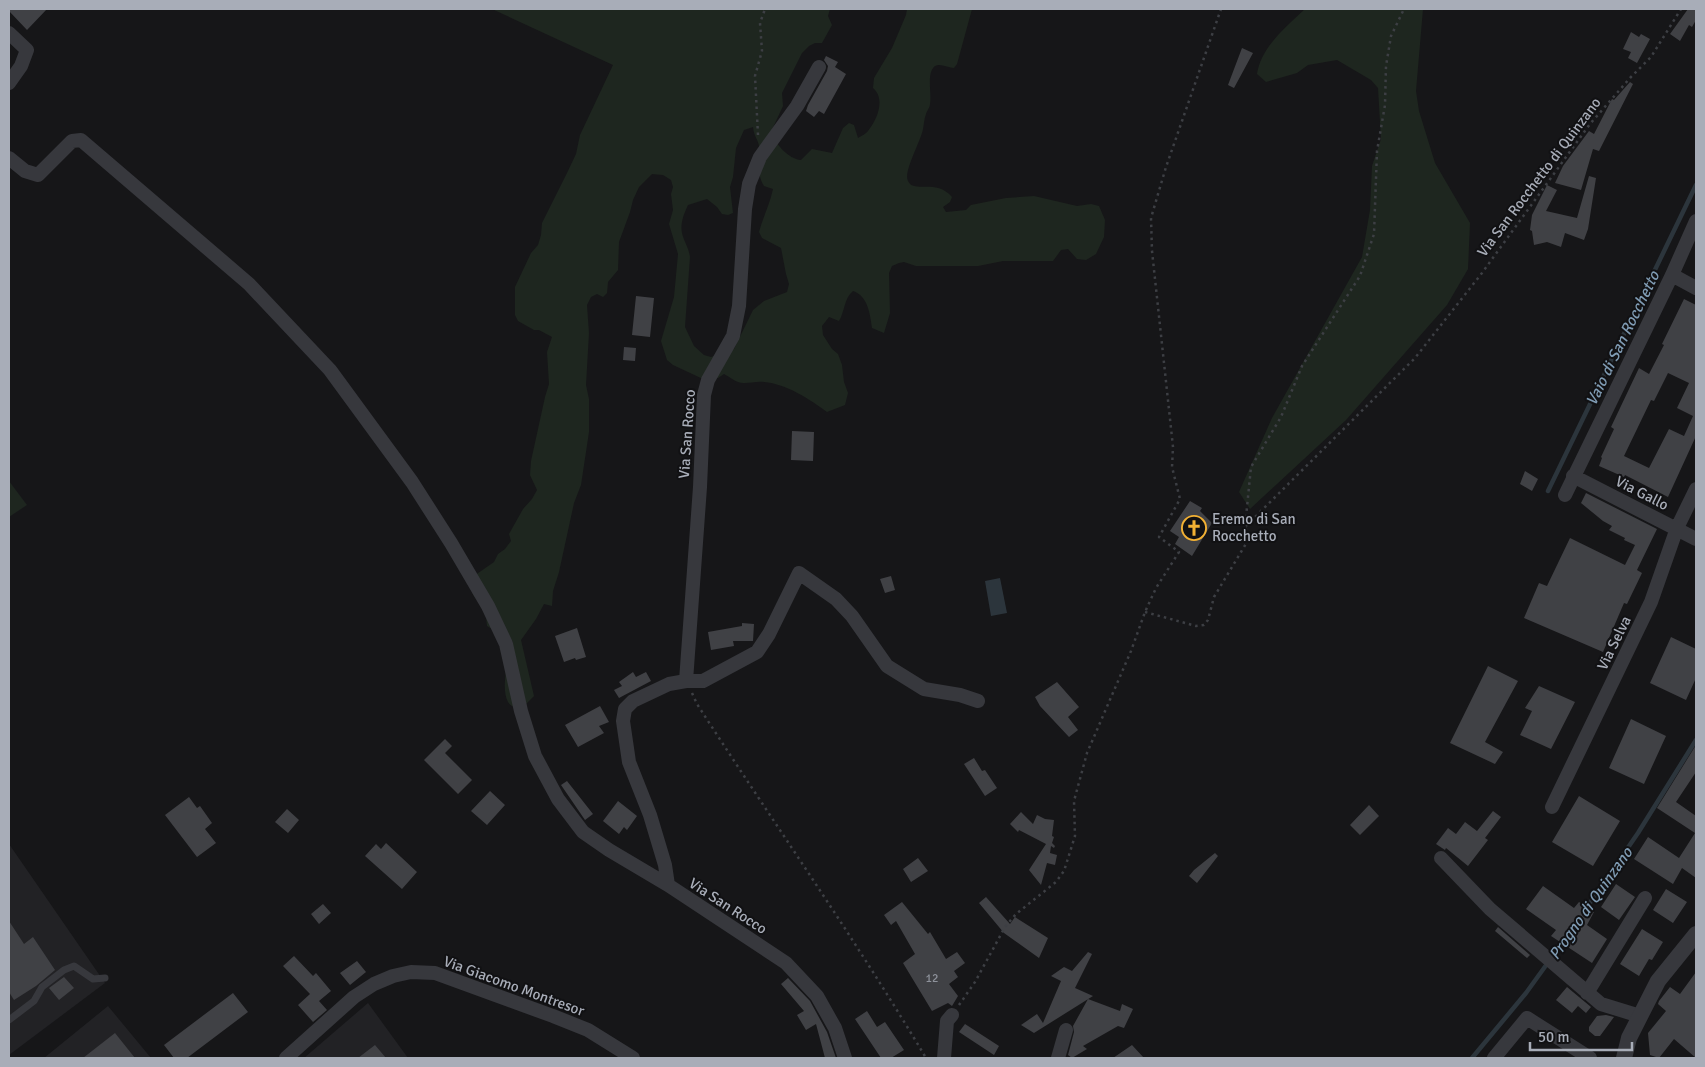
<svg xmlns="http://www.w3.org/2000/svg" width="1705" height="1067" font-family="Signika,sans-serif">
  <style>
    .built { fill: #222225 }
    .green { fill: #1e261f; fill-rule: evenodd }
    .water { fill: #2c353c }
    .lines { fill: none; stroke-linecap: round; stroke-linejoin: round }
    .stream { stroke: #2c353c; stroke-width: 4.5 }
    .building { fill: #404145; fill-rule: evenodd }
    .path { stroke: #3d3f44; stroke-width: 2.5; stroke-dasharray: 2.5 4; stroke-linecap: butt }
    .service { stroke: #37383d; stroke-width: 7 }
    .minor { stroke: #37383d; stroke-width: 14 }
    .tertiary { stroke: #37383d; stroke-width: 16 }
    .labels { text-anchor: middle; stroke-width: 4; stroke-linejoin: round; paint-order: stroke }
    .number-label { font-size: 12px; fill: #8e929b }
    .street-label { font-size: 15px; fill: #a8adb8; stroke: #111113 }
    .poi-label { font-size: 15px; fill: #a8adb8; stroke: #111113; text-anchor: start }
    .water-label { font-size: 16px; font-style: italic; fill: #7f9bb3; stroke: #111113 }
  </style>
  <rect width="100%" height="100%" fill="#161618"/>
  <path class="built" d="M9 844 105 983 9 1055Z
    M368 1003 408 1058H304Z
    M108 1006 151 1058H44Z"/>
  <path class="green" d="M492 9H830L828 16 832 25 822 43H815L809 46 802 53 782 93 783 106 770 134C777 144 788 159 801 160L812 149 832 153 843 128 849 123 854 125 858 138C861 136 866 134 868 131 877 120 886 99 873 88L874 78 892 48 906 15 907 9H972L957 64 954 68C949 68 940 63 935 66 926 73 932 93 930 104 930 107 927 111 926 114 924 119 924 124 923 129 921 141 903 172 908 181 914 194 936 178 952 197L950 202 943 207 946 212 966 210 971 205 1006 198 1034 196 1077 206 1091 204 1099 206 1105 220 1104 237 1096 254 1086 260 1077 259 1068 249 1061 250 1053 261H1003L978 266H916L904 262 899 263 892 266 889 273 890 313 884 333 872 328C870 314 868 296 853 291 844 298 845 311 839 321L829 317 822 326 823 335 832 349 838 354 842 365 844 382 848 393 845 405 827 412C809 399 787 384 764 382 757 381 751 383 745 383 737 384 730 377 724 374L718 378 703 379 673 365 667 360 661 341 674 297 678 254 669 224 673 210 671 194 673 187 671 180 663 175 652 174 639 187 633 200 630 212 619 242 618 270 608 282 607 293 603 297 597 294 591 297 587 305 589 333 586 385 589 399V432L581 485 574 503 559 572 553 591 552 606 544 604 536 619 521 640 534 696 524 706 518 708C515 707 510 706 508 702 500 687 509 657 513 642 505 634 496 632 487 626L485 607C472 595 471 596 471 578L494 562 498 554 505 549 511 541 509 534 523 509 532 499 537 490 530 475 531 461 545 397 549 384 547 352 552 337 539 330H534L518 321 515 315V287L531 253 538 245 541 235 542 223 567 173 576 154 580 135 613 65ZM753 127C754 137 758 139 759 146 760 161 756 173 764 186L773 189C770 204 763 217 759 232L762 238 781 248 786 274 789 284 787 292 764 301 753 310 734 349 711 357 704 355 694 346 685 327 690 257C689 248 684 242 682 233 680 223 684 214 688 205L707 199 717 207 722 214 728 215 733 213 730 187 733 177 736 148 744 130Z
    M1305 9H1423L1416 91 1419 111 1435 163 1470 223 1468 269 1447 305 1346 420 1250 509 1239 492 1272 418 1362 257 1370 210 1372 166 1381 139 1378 88 1371 80 1337 60 1308 65 1297 73 1266 82 1257 74C1261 47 1286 27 1305 9Z
    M9 481 27 505 9 517Z"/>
  <path class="water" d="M1000 578 1007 613 991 616 985 581Z"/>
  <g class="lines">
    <path class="stream" d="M1548 491 1696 185
      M1585 910 1638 833 1696 740
      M1472 1058 1526 993 1565 939"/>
  </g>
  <path class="building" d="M9 9H47L27 30 9 11Z
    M1688 9H1696V20L1692 27 1689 25 1680 41 1670 34Z
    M1631 32 1639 37 1641 34 1650 39 1637 63 1628 58 1631 52 1623 49Z
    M1242 48 1253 53 1234 88 1228 85Z
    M826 56 838 62 835 67 846 74 824 114 819 111 814 117 806 111 808 105 827 71 828 66 824 60Z
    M1630 82 1633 84 1599 151 1593 149 1581 190 1555 183 1563 166 1589 131 1594 134 1612 99 1614 100Z
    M1589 176 1596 178 1588 229 1584 240 1565 233 1561 247 1547 242 1534 245 1532 231 1530 230 1532 215 1547 185 1557 190 1546 211 1577 218Z
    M636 296 654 298 650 337 632 335Z
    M1684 299 1696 305V436L1668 497 1625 475 1624 477 1599 466 1602 458 1601 457 1614 429 1611 427 1639 368 1649 374 1664 345 1662 344ZM1668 373 1689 383 1677 408 1693 416 1684 436 1669 429 1649 468 1624 456 1651 400 1654 401Z
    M624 347 636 348 635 361 623 360Z
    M792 431 814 432 813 461 791 460Z
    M1525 471 1538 479 1532 491 1520 484Z
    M1586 493 1657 529 1637 570 1642 573 1627 604 1624 603 1603 652 1524 618 1539 583 1547 586 1570 538 1625 565 1635 545 1624 540 1625 538 1609 530 1612 526 1603 521 1581 503Z
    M1190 501 1202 508 1200 511 1212 523 1192 556 1175 544 1179 537 1170 531Z
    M891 576 895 590 885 593 880 579Z
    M742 623 754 624 753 641H733L734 646 711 650 708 632 742 626Z
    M577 628 586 657 576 660 575 658 564 662 555 636Z
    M1671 637 1696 649V678L1686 700 1650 683Z
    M1488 666 1518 681 1485 742 1503 752 1495 764 1450 743Z
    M633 672 636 677 646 672 651 681 619 698 614 690 622 686 619 682Z
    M1057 682 1079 707 1068 717 1078 730 1069 737 1040 706 1035 697Z
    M1539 686 1575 702 1551 749 1520 735 1532 711 1525 708Z
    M600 706 609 722 599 726 604 733 578 747 565 725Z
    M1631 719 1666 736 1644 784 1609 768Z
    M445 739 452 746 445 753 472 780 458 794 424 760Z
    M1696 745V772L1676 802 1696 816V878L1682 868 1673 884 1634 859 1648 837 1679 858 1695 833 1657 808Z
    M974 758 982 771 985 770 997 788 985 796 964 764Z
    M567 781 593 814 585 820 561 785Z
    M490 791 505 805 487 825 471 811Z
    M1579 796 1620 821 1593 866 1552 842Z
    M189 797 197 808 200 806 212 823 205 829 216 843 197 857 165 815Z
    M618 801 637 816 627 830 624 827 619 834 603 821Z
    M1369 805 1379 816 1360 835 1350 825Z
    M287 809 299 820 288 833 275 822Z
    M1493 811 1501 817 1485 838 1488 840 1468 866 1446 848 1445 850 1436 844 1448 828 1456 834 1465 822 1477 831Z
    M1021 812 1033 824 1037 815 1045 819 1054 820 1052 836 1054 837 1052 843 1055 846 1054 848 1051 846 1050 853 1057 855 1055 865 1047 863 1041 885 1029 870 1046 844 1019 830 1018 832 1010 824Z
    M386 843 417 872 402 889 365 856 376 844 381 849Z
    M1215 853 1218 856 1197 883 1189 876 1194 870Z
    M918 858 928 871 911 882 903 869Z
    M1616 884 1635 897 1619 920 1601 907Z
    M1543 886 1574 908 1579 902 1594 912 1587 925 1607 939 1592 963 1551 936 1556 930 1526 909Z
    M1666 889 1687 902 1673 923 1653 910Z
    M986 897 1010 924 1015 917 1048 938 1039 958 1004 933 979 903Z
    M902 902 928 934 930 932 946 959 957 952 965 963 954 971 958 977 949 984 958 996 952 1006 948 1003 932 1011 903 963 915 954 896 921 891 925 884 915Z
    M323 904 331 913 319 924 311 914Z
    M9 921 24 944 33 937 55 970 36 986 14 1000 9 992Z
    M1498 927 1530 955 1527 958 1495 931Z
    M1642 929 1663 942 1652 960 1649 959 1639 976 1620 964Z
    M1088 952 1092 954 1075 988 1093 996 1034 1033 1021 1025 1037 1014 1043 1023 1061 981 1051 976 1064 967 1072 971Z
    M294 956 313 976 316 973 331 991 319 1001 327 1010 313 1022 298 1005 310 994 283 966Z
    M357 961 366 972 350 985 340 973Z
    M1696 972V1058L1674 1039 1659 1058 1650 1055 1648 1033 1666 1011 1658 1004 1659 1001 1670 987 1680 994Z
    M64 977 74 988 59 1000 49 988Z
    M788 978 810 1001 827 1032 836 1058H825L816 1024 806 1030 797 1015 804 1011 781 984Z
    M1567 987 1591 1007 1586 1013 1578 1006 1572 1013 1556 1000Z
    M233 993 248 1012 187 1058H174L164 1045Z
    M1088 999 1120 1011 1122 1004 1133 1009 1124 1028 1118 1026 1083 1046 1087 1049 1072 1058 1068 1055 1074 1032 1073 1026Z
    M867 1011 877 1027 885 1022 904 1050 891 1058H881L855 1019Z
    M1606 1015 1614 1017 1600 1036H1595L1589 1031V1027L1597 1016Z
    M965 1024 999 1046 994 1055 959 1032Z
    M115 1033 135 1058H83Z
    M375 1045 386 1058H358Z
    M1132 1045 1144 1058H1113Z"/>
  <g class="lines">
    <path class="path" d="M758 135 755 76 762 51 760 23 765 9
      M1246 526 1415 358 1482 273 1590 124 1630 78 1651 57 1681 9
      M1145 612 1196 626 1204 625 1208 620 1214 597 1250 537 1245 527 1251 467 1281 417 1302 366 1360 276 1374 234 1377 151 1385 105 1386 66 1391 36 1404 9
      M692 693 697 704C773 822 854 937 926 1058
      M959 1005 975 982 1005 927 1016 914 1056 882 1064 871 1075 836 1074 801 1087 753 1131 651 1145 612 1156 588 1179 552 1159 537 1180 499 1172 467 1173 447 1152 251 1151 218 1166 167 1221 9"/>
    <path class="service" d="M9 1020 34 1001 42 987 64 970 74 966 93 979 105 978"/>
    <path class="minor" d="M9 33 27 50 21 66 9 83
      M9 158 25 171 38 175 72 141 81 140 249 284 330 370 412 482 451 543 488 606 506 644 521 711 535 756 558 799 583 832 609 850 668 885
      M1672 275 1696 288
      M1573 476 1696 539
      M1565 495 1672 275 1696 221
      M686 681 700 487 704 395 708 380 733 336 739 306 745 209 749 184 760 157 797 106 819 67
      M1552 807 1651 602 1677 528 1696 489
      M1441 858 1490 909 1601 1004 1640 1016
      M1587 993 1645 898
      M286 1058 354 997 374 984 393 976 411 972 435 973 553 1016 588 1030 633 1058
      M845 1058 835 1028 817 996 786 963 668 885 665 865 650 815 629 762 623 721 625 709 633 701 669 684 686 681H703L757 652 769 634 799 573 836 599 852 616 887 666 924 689 960 695 978 701
      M944 1058 947 1021 952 1015
      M1058 1058 1066 1030
      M1494 1058 1527 1018 1590 1058"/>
    <path class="tertiary" d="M1624 1058 1629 1038 1658 981 1696 934"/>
  </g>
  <defs>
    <symbol id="church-ring" viewBox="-11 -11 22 22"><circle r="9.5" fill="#111113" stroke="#f2b134" stroke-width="1.5"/><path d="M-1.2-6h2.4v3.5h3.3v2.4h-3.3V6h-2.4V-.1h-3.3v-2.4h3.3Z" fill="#f2b134"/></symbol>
  </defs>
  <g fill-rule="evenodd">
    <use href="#church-ring" x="1180" y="514" width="28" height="28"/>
  </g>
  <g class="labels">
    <g class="number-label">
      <text x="932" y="982">12</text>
    </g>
    <g class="street-label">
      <text transform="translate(1539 177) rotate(-53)" y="5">Via San Rocchetto di Quinzano</text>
      <text transform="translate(687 434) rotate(-86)" y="5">Via San Rocco</text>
      <text transform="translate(1642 493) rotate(27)" y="5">Via Gallo</text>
      <text transform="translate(1614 643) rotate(-64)" y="5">Via Selva</text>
      <text transform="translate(728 906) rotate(33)" y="5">Via San Rocco</text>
      <text transform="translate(514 986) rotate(20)" y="5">Via Giacomo Montresor</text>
    </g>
    <g class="poi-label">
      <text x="1212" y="524">Eremo di San<tspan x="1212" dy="17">Rocchetto</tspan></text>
    </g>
    <g class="water-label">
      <text transform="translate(1622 338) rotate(-64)" y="6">Vaio di San Rocchetto</text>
      <text transform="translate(1590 903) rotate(-55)" y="6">Progno di Quinzano</text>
    </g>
  </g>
  <rect width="1705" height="1067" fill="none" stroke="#a8adb8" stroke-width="20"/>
  <path d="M1530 1042v8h102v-8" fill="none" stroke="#a8adb8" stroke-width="2.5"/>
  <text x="1538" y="1042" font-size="15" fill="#a8adb8" stroke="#111113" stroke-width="4" paint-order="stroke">50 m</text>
</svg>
